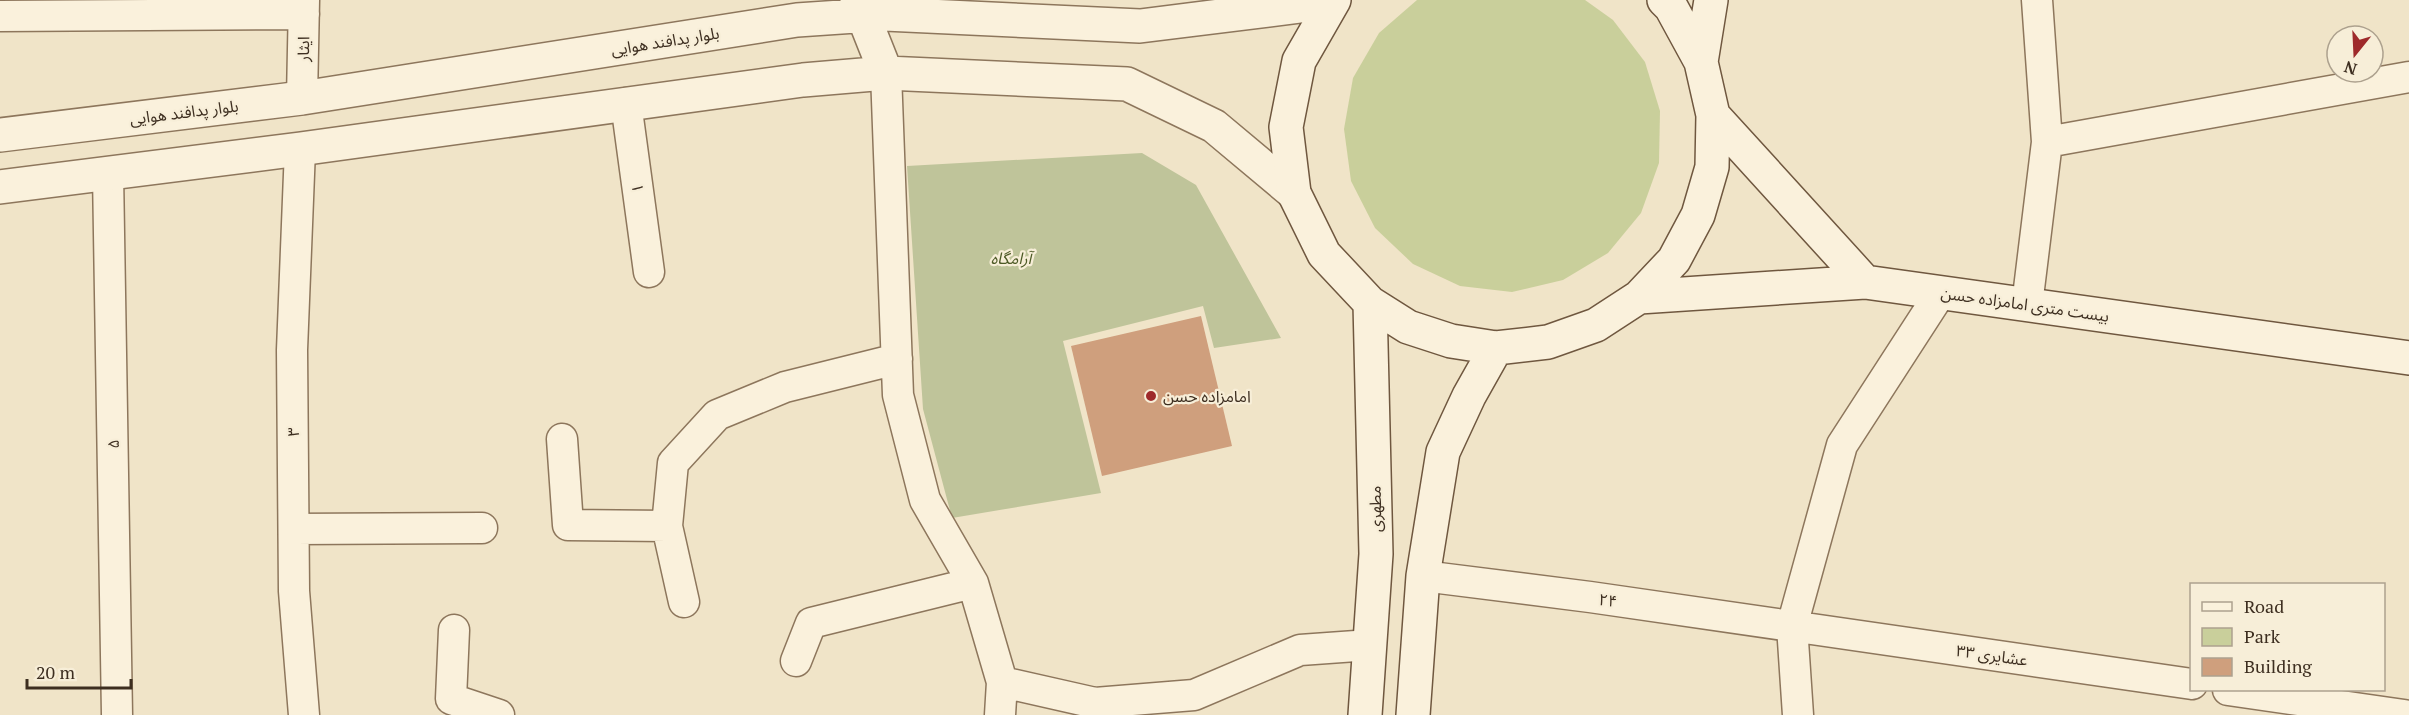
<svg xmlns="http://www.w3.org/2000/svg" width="2409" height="715" font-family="'PT Serif','Noto Sans Arabic',serif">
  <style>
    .green { fill: #c9cf9b }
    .cemetery { fill: #bfc49a }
    .building { fill: #cf9f7d }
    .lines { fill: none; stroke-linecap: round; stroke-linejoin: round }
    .minor-casing { stroke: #8d765c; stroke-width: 33 }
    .tertiary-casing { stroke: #8d765c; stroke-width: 36 }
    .secondary-casing { stroke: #6f573f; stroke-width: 36 }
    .minor { stroke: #faf1dc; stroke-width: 30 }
    .tertiary { stroke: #faf1dc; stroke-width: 33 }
    .secondary { stroke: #faf1dc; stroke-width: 33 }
    .poi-dot { fill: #9e2a2b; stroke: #f7eed8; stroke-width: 2 }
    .labels { text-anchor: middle; stroke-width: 4.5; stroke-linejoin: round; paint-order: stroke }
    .street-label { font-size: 16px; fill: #3d2e20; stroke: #f7eed8 }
    .park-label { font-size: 16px; font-style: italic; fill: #4d5a26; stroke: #f7eed8 }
    .poi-label { font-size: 16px; fill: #3d2e20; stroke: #f7eed8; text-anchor: start }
  </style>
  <rect width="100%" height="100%" fill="#f0e4c8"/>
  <path class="green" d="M1417 0H1585L1613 20 1645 62 1660 111 1659 163 1641 213 1608 253 1563 280 1512 292 1460 286 1413 264 1375 228 1351 181 1344 129 1353 78 1379 33Z"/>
  <path class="cemetery" d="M1142 153 1196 185 1281 338 1214 348 1203 306 1063 341 1101 493 952 518 923 409 907 166Z"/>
  <path class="building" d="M1201 316 1232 446 1102 476 1071 346Z"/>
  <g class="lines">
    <defs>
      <path id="minor" d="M0 16 304 14
        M886 73 898 395 925 500 973 583 1002 682 1000 715
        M302 98 304 0
        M626 103 649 272
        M2047 142 2409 77
        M300 149 292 350 294 591 304 715
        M108 173 117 715
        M2027 305 2047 142 2037 0
        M562 439 568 525 667 526
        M294 529 482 528
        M1423 576 1590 597 2192 684
        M684 602 667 526 673 463 717 415 785 387 897 359
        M454 630 451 699 499 715
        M796 661 811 623 973 583
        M1002 682 1095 703 1194 695 1300 650 1370 645
        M2228 690 2404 715
        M1798 715 1792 626 1842 445 1941 292"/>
      <path id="tertiary" d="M857 0 886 73
        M0 135 302 98 797 20 885 14 1140 26 1332 2
        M0 187 300 149 803 80 886 73 1127 84 1214 126 1294 193"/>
      <path id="secondary" d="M1334 0 1299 61 1286 127 1294 193 1324 254 1370 303 1408 327 1451 341 1496 348 1548 342 1596 325 1639 297 1674 260 1698 215 1712 167 1713 115 1701 62 1671 7 1664 0
        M1701 62 1711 0
        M1713 115 1865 282
        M1639 297 1865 282 2409 358
        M1365 715 1376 554 1370 303
        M1413 715 1423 576 1443 452 1469 396 1496 348"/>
    </defs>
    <use href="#minor" class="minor-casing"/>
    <use href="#tertiary" class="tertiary-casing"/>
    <use href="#secondary" class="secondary-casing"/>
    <use href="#minor" class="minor"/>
    <use href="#tertiary" class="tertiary"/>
    <use href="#secondary" class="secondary"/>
  </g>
  <circle class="poi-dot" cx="1151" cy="396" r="6"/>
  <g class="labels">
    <g class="street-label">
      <text transform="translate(665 41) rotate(-9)" y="6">بلوار پدافند هوایی</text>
      <text transform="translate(303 49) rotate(-89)" y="6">ایثار</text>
      <text transform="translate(184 112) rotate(-7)" y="6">بلوار پدافند هوایی</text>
      <text transform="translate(638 188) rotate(82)" y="6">۱</text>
      <text transform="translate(2025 304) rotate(8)" y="6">بیست متری امامزاده حسن</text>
      <text transform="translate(293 432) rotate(-90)" y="6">۳</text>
      <text transform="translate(113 444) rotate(-91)" y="6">۵</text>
      <text transform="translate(1375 509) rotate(-91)" y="6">مطهری</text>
      <text transform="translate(1608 600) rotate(8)" y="6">۲۴</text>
      <text transform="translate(1992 655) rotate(8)" y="6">عشایری ۳۳</text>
    </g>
    <g class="park-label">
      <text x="1011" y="264">آرامگاه</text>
    </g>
    <g class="poi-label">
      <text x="1163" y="402">امامزاده حسن</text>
    </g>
  </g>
  <rect x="2190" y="583" width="195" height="108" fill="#f7eed8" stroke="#ada18e" stroke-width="1.5"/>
  <rect x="2202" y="602" width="30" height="9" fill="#faf1dc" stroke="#ada18e" stroke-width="1.5"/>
  <text x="2244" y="613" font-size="18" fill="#3d2e20">Road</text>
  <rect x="2202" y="628" width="30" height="18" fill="#c9cf9b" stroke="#ada18e" stroke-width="1.5"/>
  <text x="2244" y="643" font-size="18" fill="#3d2e20">Park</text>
  <rect x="2202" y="658" width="30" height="18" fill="#cf9f7d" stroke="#ada18e" stroke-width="1.5"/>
  <text x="2244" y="673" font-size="18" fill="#3d2e20">Building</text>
  <g transform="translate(2355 54) rotate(198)"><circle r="28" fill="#f7eed8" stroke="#ada18e" stroke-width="1.5"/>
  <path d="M0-4.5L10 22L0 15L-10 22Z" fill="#9e2a2b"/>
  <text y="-9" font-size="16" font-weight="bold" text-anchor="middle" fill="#3d2e20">N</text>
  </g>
  <path d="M27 679v9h104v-9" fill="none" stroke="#3d2e20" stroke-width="3"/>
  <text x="36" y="679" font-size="18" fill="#3d2e20" stroke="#f7eed8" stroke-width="4.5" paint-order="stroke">20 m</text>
</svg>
